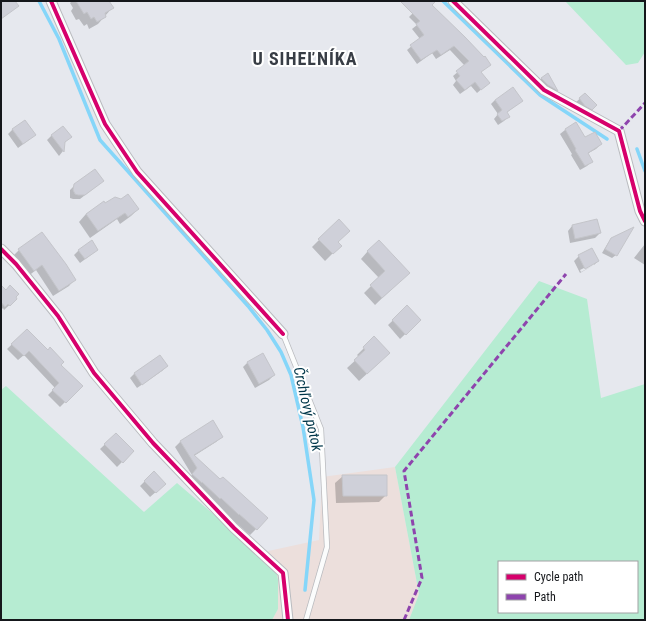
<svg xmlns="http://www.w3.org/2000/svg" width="646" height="621" font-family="'Roboto Condensed',sans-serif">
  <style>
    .industrial { fill: #ecdfdc }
    .green { fill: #b6ecd2; fill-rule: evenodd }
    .shadow { fill: #0003 }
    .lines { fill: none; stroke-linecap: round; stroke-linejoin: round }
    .stream { stroke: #85d6f9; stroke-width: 3.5 }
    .building { fill: #cfd0d9; stroke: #c4c5ca }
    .service-casing { stroke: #b9bbbf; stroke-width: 6 }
    .minor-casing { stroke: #b9bbbf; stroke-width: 11 }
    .service { stroke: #fbfcfc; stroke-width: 4.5 }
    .minor { stroke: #fbfcfc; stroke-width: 9 }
    .quiet { stroke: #8e44ad; stroke-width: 3; stroke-dasharray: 6 3; stroke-linecap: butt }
    .cycleway-casing { stroke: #fff; stroke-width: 6 }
    .cycleway { stroke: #d6006c; stroke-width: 4 }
    .labels { text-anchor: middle; stroke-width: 4; stroke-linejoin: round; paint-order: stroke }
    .water-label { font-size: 15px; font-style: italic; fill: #01374a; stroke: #fff }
    .district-label { font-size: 18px; font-weight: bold; letter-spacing: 1px; fill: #383d45; stroke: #fff }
  </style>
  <rect width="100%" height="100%" fill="#e6e8ee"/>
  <path class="industrial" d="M395 467 419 594 409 620H272L278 609 259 553 319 540 322 477Z"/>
  <path class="green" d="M565 1H645V52L638 63 626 65Z
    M539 281 587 299 601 398 645 384V620H409L419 594 395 467ZM499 562H637V612H499Z
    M6 386 144 512 177 483 259 553 276 570 278 580V609L272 620H1V390Z"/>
  <path class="shadow" d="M71 1H112L109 3 112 8 98 24 89 29 87 24 84 26 79 19 76 20 71 11 73 8 70 3 71 2Z
    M425 1H427L485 69 480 72 484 87 477 93 471 86 460 94 453 85 456 81 453 76 465 66 450 50 436 59 432 53 417 64 407 50 420 39 412 29 417 25 409 17Z
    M547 74 557 91 555 92 546 87 539 81Z
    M585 94 596 105 587 114 575 103Z
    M495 100 522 101 506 113 508 117 504 121 498 125 494 119 498 114 491 104Z
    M576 124 585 139 601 144 596 149 587 154 591 162 587 166 580 170 571 155 572 154 560 134 565 130Z
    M13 129 30 139 18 148 8 134Z
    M52 135 70 137 64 143 63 151 59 156 47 140Z
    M75 185H98L80 199H73L70 198V190Z
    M105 204 138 209 131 216 120 224 117 219 90 238 79 222 86 214Z
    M339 220 337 242 340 246 325 261 312 247Z
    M572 226 600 233 595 238 570 243 568 231Z
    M611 239 616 255 612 258 602 253 608 243Z
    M645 244V265L634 258Z
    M592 249 598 261 594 265V263L580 270 581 272 594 265 580 273 574 261 579 256Z
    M19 250 75 279 69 286 53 296 36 270 27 277 13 256Z
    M79 250H97L92 254 80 263 74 255Z
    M368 251 401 280 375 305 364 293 379 278 361 259Z
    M1 291 15 297 16 299 4 310 3 308 1 310Z
    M407 307 420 320 400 339 388 325Z
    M27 330 60 365 81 386 60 407 48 395 55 388 24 355 18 360 7 349Z
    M364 348 381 361 359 381 347 368 359 357 357 355Z
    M160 356 167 366 162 371 137 388 130 378 134 374Z
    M248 362 274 375 269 380 255 388 243 367Z
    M116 434 133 451 117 467 100 449Z
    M222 437 216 442 194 456 220 480 267 518 250 535 187 480 192 475 175 447 180 442Z
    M154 472 165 484 150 497 140 486Z
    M343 476 386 495 379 502 336 503 335 483Z"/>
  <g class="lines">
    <path class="stream" d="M39 1 59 39 100 140 248 306 267 330 281 352 291 375 303 427 314 500 305 590
      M443 1 540 95 607 139
      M637 149 645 171"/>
  </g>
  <path class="building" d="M1 1H15L19 6 1 19Z
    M76 1H109L114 8 105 13 106 17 97 22 94 17 91 19 87 12 84 14Z
    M400 1H436L432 5 465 37 484 57 485 56 491 65 481 72 490 83 481 90 475 82 465 90 456 80 460 76 456 71 469 61 454 46 441 55 437 50 421 60 410 45 424 35 416 24 420 21Z
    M548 73 558 91 548 85 541 78Z
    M513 87 523 101 507 112 510 117 502 121 497 114 502 110 495 100Z
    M585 93 597 105 592 110 585 106 579 98Z
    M25 120 36 135 23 144 12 129Z
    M576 122 585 137 595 132 602 144 588 153 593 162 585 166 575 150 576 149 565 129Z
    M63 126 72 137 65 142 64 152 51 135Z
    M95 169 104 181 85 195H78L75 194 73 190 74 184Z
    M128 194 139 209 128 217 125 213 98 231 86 214 104 201 105 203 115 197 121 199Z
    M339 219 350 231 338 242 342 246 333 254 318 239Z
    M597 219 601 233 575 239 572 225Z
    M634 227 617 256 605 249 611 238Z
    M42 232 66 264 76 280 59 291 42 265 34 271 18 249Z
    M92 240 98 250 85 259 78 250Z
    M379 240 410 273 382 298 370 285 385 271 367 251Z
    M592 248 599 261 585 269 578 255Z
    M1 285 6 290 10 285 19 294 16 297 17 299 10 306 8 304 5 307 1 302Z
    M407 305 421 320 406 335 392 320Z
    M27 329 48 350 50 347 64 362 61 365 83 386 66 403 52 390 59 383 29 351 24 356 11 344Z
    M374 336 390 353 367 374 354 360 365 350 363 347Z
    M263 353 275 375 259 384 247 362Z
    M160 355 168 366 142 385 134 373Z
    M213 420 223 437 194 455 220 479 223 477 268 518 257 530 239 514V515L221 498 220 499 202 482V483L192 474 197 468 180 441Z
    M116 433 134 451 123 463 104 444Z
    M154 471 166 484 156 493 144 481Z
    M342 475H387V496H343Z"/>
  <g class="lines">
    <defs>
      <path id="service" d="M283 334 321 429 327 547 306 620"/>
      <path id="minor" d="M51 1 105 124 137 172 283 334
        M453 1 544 90 619 131 640 211 645 221
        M1 249 16 264 58 316 94 373 153 443 234 528 283 573 288 620"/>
    </defs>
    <use href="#service" class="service-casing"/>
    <use href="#minor" class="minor-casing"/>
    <use href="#service" class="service"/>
    <use href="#minor" class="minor"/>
    <path class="quiet" d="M619 131 645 103
      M404 620 422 578 404 471 566 274"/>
    <defs>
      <path id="cycleway" d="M51 1 105 124 137 172 283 334
        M453 1 544 90 619 131 640 211 645 221
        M1 249 16 264 58 316 94 373 153 443 234 528 283 573 288 620"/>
    </defs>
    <use href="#cycleway" class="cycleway-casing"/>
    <use href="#cycleway" class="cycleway"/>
  </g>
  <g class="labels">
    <g class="water-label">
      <text transform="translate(308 409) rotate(77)" y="5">Črchľový potok</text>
    </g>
    <g class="district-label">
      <text x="305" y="65">U SIHEĽNÍKA</text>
    </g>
  </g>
  <rect width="646" height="621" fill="none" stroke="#15171b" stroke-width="4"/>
  <rect x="498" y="561" width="140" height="52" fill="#ffffff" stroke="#a1a2a4"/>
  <rect x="506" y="574" width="20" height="6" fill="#d6006c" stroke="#a1a2a4"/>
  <text x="534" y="581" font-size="12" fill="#15171b">Cycle path</text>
  <rect x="506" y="594" width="20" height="6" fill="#8e44ad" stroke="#a1a2a4"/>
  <text x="534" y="601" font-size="12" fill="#15171b">Path</text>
</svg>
